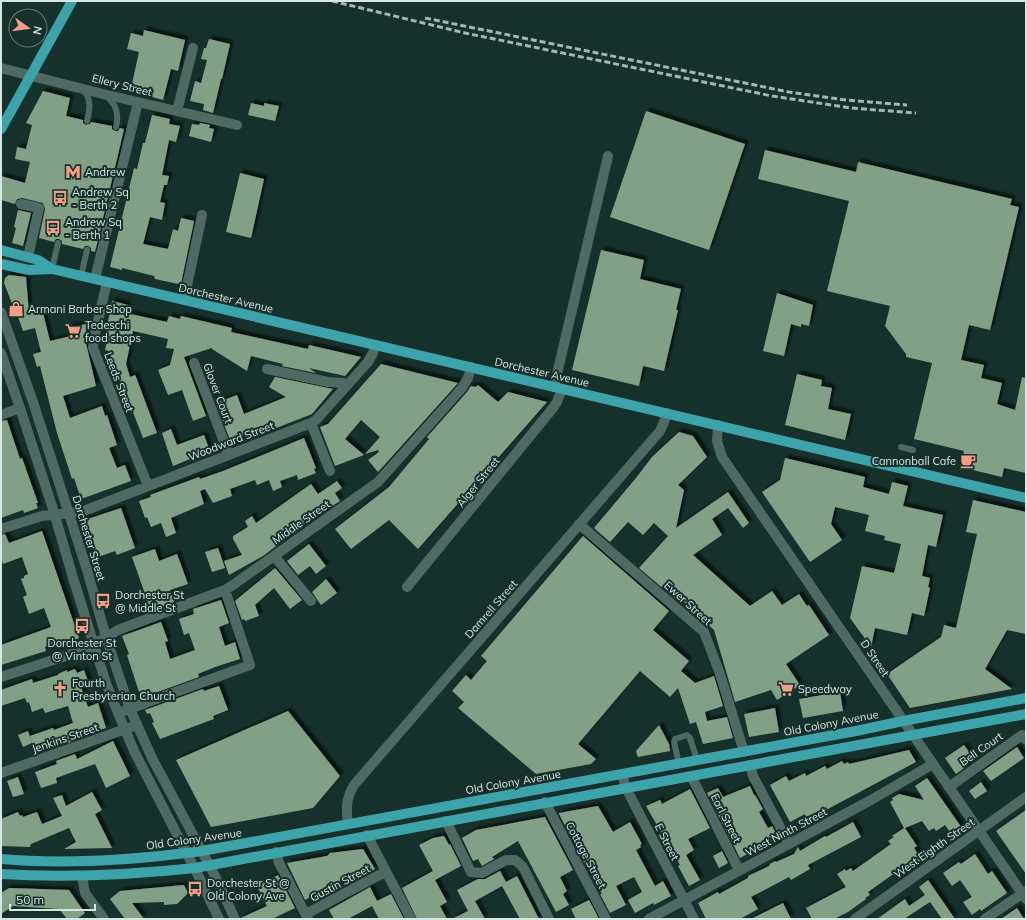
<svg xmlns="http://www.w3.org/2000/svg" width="1027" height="920" font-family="Mulish,sans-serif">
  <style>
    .building { fill: #82a086; filter: url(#shadow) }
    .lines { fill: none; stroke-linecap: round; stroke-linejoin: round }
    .service { stroke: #4e6a63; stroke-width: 6 }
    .minor { stroke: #4e6a63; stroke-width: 10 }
    .tertiary { stroke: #4e6a63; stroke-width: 10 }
    .secondary { stroke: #4e6a63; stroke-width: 10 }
    .primary { stroke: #3da3aa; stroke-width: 10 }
    .rail { stroke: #a5b7b3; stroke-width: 3; stroke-dasharray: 6 3; stroke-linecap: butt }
    .labels { text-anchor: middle; stroke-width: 4; stroke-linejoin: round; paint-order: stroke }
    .street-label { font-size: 11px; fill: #d7e6e2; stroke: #16312b }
    .poi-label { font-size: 11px; fill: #d7e6e2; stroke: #16312b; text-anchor: start }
  </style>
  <defs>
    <filter id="shadow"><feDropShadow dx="3.5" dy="-3.5" stdDeviation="1" flood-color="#0009"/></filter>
  </defs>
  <rect width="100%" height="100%" fill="#16312b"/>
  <path class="building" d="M144 30 185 40 178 71 171 69 163 100 149 96 150 92 131 88 139 52 127 49 131 33 143 36Z
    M209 39 230 44 222 79H221L213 113 203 110 204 104 190 101 195 81 201 83 207 60 201 59 204 48H206Z
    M43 91 70 98 66 116 83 120V123L86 125 90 124 91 122 112 126V129L115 131H118L120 128 124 129 95 252 91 251V248L88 246H85L83 249 62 244V241L59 239H56L54 242 39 238 45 209 43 203 22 198 17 199 15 204 1 200V176L25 183 30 162 15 159 17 147 26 149 32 125 26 123Z
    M251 103 264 106V103L279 106 275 121 248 115Z
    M646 111 745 144 709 250 610 217Z
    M152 115 170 119 169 124 180 126 176 142 169 140 162 175 169 176 167 185H164L160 202 165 203 162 220 150 217 143 244 168 249 173 229 178 231 181 218 194 221 181 284 179 283 178 284 155 279 154 276 122 268V270L110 267 134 168 137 169 143 143H145Z
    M200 123 210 125 209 128 214 129 211 142 189 136 192 124 199 125Z
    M765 150 856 172 858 162 1012 199 1010 205 1019 207 990 330 969 325 961 360 984 365 981 378 1002 383 997 404 1015 410 1022 377 1026 378V473L1004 468 1002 477 960 467 964 451 914 439 932 363 906 357V354L885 326 890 306 827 291 849 201 758 179Z
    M240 173 264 179 251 238 226 232Z
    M18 210 31 213 23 246 12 243 16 228 14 227Z
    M601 250 644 260 640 279 681 289 676 310H678L664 371 643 366 639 386 572 370Z
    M9 275 26 277 29 313 42 309 50 341 71 336 69 327 87 324 85 339 96 386 63 396 70 418 102 406 105 416 107 415 117 445 109 448 117 468 125 465 131 481 81 499 74 478 72 479 57 433 40 366 37 367 33 354 41 352 35 328 23 331 17 314H16L4 283 5 278Z
    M777 293 813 305 809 326 801 324V327L791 324 784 356 763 351Z
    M112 301 128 305 126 313 167 322 169 316 180 319 181 316 232 328 231 332 308 349 309 345 361 357 345 376 309 368 316 373 282 366 283 364 251 356 247 371 212 349V348L184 357 206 416 193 421 182 390 168 395 158 370 170 365 174 349 166 348 168 339 133 331 126 364 130 377 135 375 136 377 157 433 143 438 131 407 129 408 109 351 105 350 109 332H106Z
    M381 364 458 383 378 472 368 460 379 452 378 450 365 454 380 437 361 420 345 439 364 455 335 466 320 427 328 424Z
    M797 374 822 380 821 386 832 388 828 409 851 414 845 440 785 425Z
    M275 377 333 389 312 414 261 434 260 429 230 440 216 403 237 395 244 414 286 397 269 387Z
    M478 385 498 402 508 392 547 402 418 549 389 520 351 549 335 529 389 487 429 439 427 437 467 392 471 386 476 387Z
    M7 420 20 459 22 458 38 503H36L38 508 24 513 23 510 1 518V421Z
    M171 429 177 445 204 435 210 451 173 466 162 433Z
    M679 432 693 436 707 457 678 485 684 490 676 528 728 492 749 523 743 528 728 508 712 519 722 535 693 555 750 606 772 591 782 605 799 594 807 606 809 605 829 635 786 664 800 685 777 700 771 690 735 702 714 630 680 598 678 601 639 568 668 536 654 523 643 535 628 522 610 542 594 528 636 478 652 457Z
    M304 438 316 468 314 469 316 473 298 480 297 475 280 481 282 487 273 491 269 480 257 485 255 480 230 489 232 496 213 503 205 489 200 491 204 504 171 518 176 533 166 537 161 523 151 527 147 517 145 518 139 501 151 497 150 495 199 477 200 479 223 471Z
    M785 458 865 477 863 487 889 494 892 482 908 486 903 506 943 515 936 547 928 545 922 576 930 578 928 587 930 588 924 616 912 613 907 635 875 628 871 647 850 618 862 566 894 573 901 544 884 540 885 536 865 531 869 515 835 507 831 524 842 540 810 562 762 492 780 480Z
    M337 481 342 488 335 493 340 501 302 526 303 527 294 534 293 533 263 556 229 575 224 561 242 555 233 539V536L248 527 245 521 252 516 256 523 311 484 318 494Z
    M973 500 1026 512V634L1007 630 985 669 1012 689 910 708 887 674 941 637 944 625 956 628 977 534 966 532Z
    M121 508 135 548 117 555 115 551 98 557 85 520Z
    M42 531 79 638 62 645 61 641 45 647 46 651 1 665V645L51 627 44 608 29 614 23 597 27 595 21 579 24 578V576L28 574 22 557 3 564 1 557V535L5 534 9 543Z
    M583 536 669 611 653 630 689 661 681 671 695 683 714 676 723 706 705 712 707 721 727 717 733 738 703 744 696 722 690 724 678 688 670 697 640 671 578 744 596 759 591 764 536 774 458 708 464 702 452 691 466 675 471 680 487 661 481 656Z
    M309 544 326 566 316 574 310 566 298 575 287 561Z
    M218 548 225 568 212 572 205 552Z
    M155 549 159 561 177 554 188 584 170 590 174 602 151 611 132 557Z
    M275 568 302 600 290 609 274 588 255 605 259 616 245 621 244 619 242 620 235 601Z
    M326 579 337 593 321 605 312 592Z
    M221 600 229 623 219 627 225 646 235 642 240 659 215 667 198 674 199 677 141 698 127 655 129 654 122 636 161 622 168 641 165 642 170 659 195 650 189 633 184 635 179 619 194 614 193 609Z
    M75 669 77 673 84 670 89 684 81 687 88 707 98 703 106 728 83 735 70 740 71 742 51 748V747L35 752 30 736 53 728 54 730 73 723 68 706 45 713 43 708 32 712 29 702 27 703 25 698 1 706V690L32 679 33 683 58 675V674L67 670V672Z
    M219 686 228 710 213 716 214 719 160 739 152 723 154 722 150 713 147 714 145 710 203 689 204 691Z
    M840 692 843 711 803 718 799 699Z
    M775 708 779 732 749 737 744 714Z
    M288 711 340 776 313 808 211 827 176 760Z
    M659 725 669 744 670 751 638 757 636 751Z
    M28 731 32 743 23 747 18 735Z
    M113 741 130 776 106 788 95 764 56 778 57 783 41 788 35 772 57 764 56 761 75 754 77 759Z
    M964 745 970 753 963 758 968 765 956 774 945 758Z
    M1017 747 1024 758 991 781 983 771Z
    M909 750 916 762 824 811 823 809 806 817 805 814 790 822 770 785 786 776 789 781 805 773 806 776 825 766 827 769 842 761 844 764 848 762 849 764Z
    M18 777 24 794 13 797 7 781Z
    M927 778 964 831 954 838 945 825 936 831 934 828 929 831 922 821 905 828 917 846 914 848 922 860 914 866 912 864 908 867 906 865 868 892 870 895 865 898 866 899 848 912 834 919H812L806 908 846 887 837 874 845 869 846 871 851 868 853 871 891 844 888 841 894 837 892 836 904 828 890 802 893 800 892 798 899 794 924 800 915 786Z
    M981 782 987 791 975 799 969 791Z
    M750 786 754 795H755L763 809 759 812 768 828 772 826 778 837 740 858 707 793 718 788 723 797Z
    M690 789 710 828 688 839 694 850 686 855 700 880 689 886 678 866 680 865 646 806 660 800 662 804Z
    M92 792 102 810 95 814 112 848 64 849 76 842 69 828 31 844 30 847 1 846V819L18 812 20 816 22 815 23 817 37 812 42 824 62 816 53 798 62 795 66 806Z
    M598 806 613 832 630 822 642 844 640 845 641 847 636 850 655 886 663 881 671 896 654 905 653 903 635 913 628 900 642 892 634 877 616 886 626 905 610 913 600 894H602L586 864H585L559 814V813Z
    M1026 810V874L996 831Z
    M545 817 573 870 560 877 567 891 563 894 569 905 556 912 518 841 492 857 494 859 482 866 478 859 473 861 462 838 476 830Z
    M853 822 861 837 808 865 810 869 791 880 789 877 751 897 758 909 740 919H706L698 903 718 892 719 894 748 878V876L769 866 770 864 775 861 776 862 794 854 798 847 800 851 825 836 826 837Z
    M444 836 449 845 450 844 461 866 435 880 447 902 440 906 447 919H417L402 888 433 871 419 845 433 838Z
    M363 849 375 869 347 885 343 879 305 900 287 863 327 856 330 853Z
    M722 851 728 863 719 868 713 856Z
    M975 854 988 874 992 871 1007 893 981 911 980 909 972 915 963 902 972 897 960 880 952 886 943 873 959 862 961 864Z
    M500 871 506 882 517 876 539 919H520L502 886 475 901 485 919H452L468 911 457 890 478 879H485Z
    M278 875 295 908 272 919H241V918L267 906 257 886Z
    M928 880 955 919H942L930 902 904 919H877L905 899 909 906 925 895 919 887Z
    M184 885 188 893 177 904 164 905V902L132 903 144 919H125L110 899 120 891Z
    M370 887 377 901 391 894 404 919H379L372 906 348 919H334L329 910Z
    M9 888 69 890 85 913 77 919H67L59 909 13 906 1 914V893Z
    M589 900 599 919H576L571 909Z
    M783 903 791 919H751Z
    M1017 908 1024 919H1001Z"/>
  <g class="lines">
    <path class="service" d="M82 89C92 98 90 109 87 121
      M106 96C117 104 119 115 116 127
      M52 269 58 243
      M81 276 87 250
      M901 447 913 450
      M679 764 674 742 675 739 687 735 690 738 697 760"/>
    <path class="minor" d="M1 68 103 94 237 125
      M177 111 193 48
      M21 204 39 208 28 257
      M95 279 138 102
      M107 282 94 338 93 348 148 486
      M184 300 202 215
      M194 363 229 455
      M267 369 328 382 343 383 347 385
      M554 387 608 156
      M1 415 20 408
      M311 423 330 471
      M579 524 704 632 719 671 744 752
      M1 529 42 516 81 512 311 423 316 420 368 362 373 353 375 345
      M274 556 311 601
      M407 587 553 408 557 402 562 389
      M1 677 84 650 118 630 225 590 233 585 378 482 462 388 468 378 471 367
      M118 713 250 665 225 590
      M750 765 753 776 789 844
      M1 773 137 725
      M691 776 739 870
      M949 787 1022 735 1026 740
      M545 802 606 919
      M446 821 471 872 482 873 506 860H515L523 867 549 919
      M348 824C346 809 346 798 354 785L660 431 664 422 667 413
      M367 835 411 919
      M276 852 279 863 308 919
      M82 876 85 893 104 919
      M306 914 385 872
      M649 919 871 800 933 764
      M855 919 1026 797
      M985 919 1026 891"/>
    <path class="tertiary" d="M622 774 626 788 694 919"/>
    <path class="secondary" d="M1 312 33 402 87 570 106 637 130 709 152 758 215 876 235 919
      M1 353 20 408 52 506 74 581 106 683 118 713 135 753 200 879 219 919
      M718 425 717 441 722 457 1026 899"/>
    <path class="primary" d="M1 129 72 1
      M1 250 38 260 52 269
      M1 264 29 270 52 269 1026 498
      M1 859C68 865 135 860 202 851L856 731 903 721 1026 698
      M1 874C66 878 130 875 195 868L1026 714"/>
    <path class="rail" d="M332 1 465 33 772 96 851 108 916 113
      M425 18 789 92 846 100 907 105"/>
  </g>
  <defs>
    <symbol id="metro-bare" viewBox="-9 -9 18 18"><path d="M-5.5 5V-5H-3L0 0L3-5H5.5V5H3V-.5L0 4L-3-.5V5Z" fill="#f49e87" stroke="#16312b" stroke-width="2.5" paint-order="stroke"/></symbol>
    <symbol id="bus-bare" viewBox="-9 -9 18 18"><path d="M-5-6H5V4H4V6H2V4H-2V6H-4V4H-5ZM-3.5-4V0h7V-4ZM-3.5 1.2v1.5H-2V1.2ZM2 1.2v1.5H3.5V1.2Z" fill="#f49e87" stroke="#16312b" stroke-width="2.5" paint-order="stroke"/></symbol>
    <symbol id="shop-bare" viewBox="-9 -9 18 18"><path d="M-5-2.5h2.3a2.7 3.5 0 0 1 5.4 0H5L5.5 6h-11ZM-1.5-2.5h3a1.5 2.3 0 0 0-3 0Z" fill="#f49e87" stroke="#16312b" stroke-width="2.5" paint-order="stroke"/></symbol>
    <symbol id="supermarket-bare" viewBox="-9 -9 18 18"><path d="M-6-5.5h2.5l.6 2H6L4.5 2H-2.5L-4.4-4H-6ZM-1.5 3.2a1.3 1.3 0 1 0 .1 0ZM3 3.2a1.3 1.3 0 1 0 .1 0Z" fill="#f49e87" stroke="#16312b" stroke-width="2.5" paint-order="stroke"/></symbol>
    <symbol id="cafe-bare" viewBox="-9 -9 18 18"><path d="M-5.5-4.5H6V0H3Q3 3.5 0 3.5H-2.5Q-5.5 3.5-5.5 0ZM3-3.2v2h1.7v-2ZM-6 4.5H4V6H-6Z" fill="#f49e87" stroke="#16312b" stroke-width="2.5" paint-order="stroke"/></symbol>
    <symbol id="church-bare" viewBox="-9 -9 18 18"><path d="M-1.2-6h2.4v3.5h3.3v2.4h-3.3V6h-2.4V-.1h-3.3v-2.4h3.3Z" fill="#f49e87" stroke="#16312b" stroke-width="2.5" paint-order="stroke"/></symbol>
  </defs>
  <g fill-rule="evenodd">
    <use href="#metro-bare" x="62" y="161" width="22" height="22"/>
    <use href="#bus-bare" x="49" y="187" width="22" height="22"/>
    <use href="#bus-bare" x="42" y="217" width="22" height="22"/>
    <use href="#shop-bare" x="5" y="298" width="22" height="22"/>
    <use href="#supermarket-bare" x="62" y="320" width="22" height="22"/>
    <use href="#cafe-bare" x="957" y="450" width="22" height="22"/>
    <use href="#bus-bare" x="92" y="590" width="22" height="22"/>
    <use href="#bus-bare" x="71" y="615" width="22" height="22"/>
    <use href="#church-bare" x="49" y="678" width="22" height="22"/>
    <use href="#supermarket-bare" x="775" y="678" width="22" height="22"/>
    <use href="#bus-bare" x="184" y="878" width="22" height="22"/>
  </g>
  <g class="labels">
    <g class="street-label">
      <text transform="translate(122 85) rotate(14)" y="4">Ellery Street</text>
      <text transform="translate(226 298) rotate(13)" y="4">Dorchester Avenue</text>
      <text transform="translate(542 372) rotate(13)" y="4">Dorchester Avenue</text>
      <text transform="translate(119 382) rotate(69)" y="4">Leeds Street</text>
      <text transform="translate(218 393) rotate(69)" y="4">Glover Court</text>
      <text transform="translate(231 441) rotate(-21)" y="4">Woodward Street</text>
      <text transform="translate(478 482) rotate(-51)" y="4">Alger Street</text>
      <text transform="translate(301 522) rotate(-35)" y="4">Middle Street</text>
      <text transform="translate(89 538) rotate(73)" y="4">Dorchester Street</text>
      <text transform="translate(688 603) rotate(42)" y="4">Ewer Street</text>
      <text transform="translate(491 609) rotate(-49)" y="4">Damrell Street</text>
      <text transform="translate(875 658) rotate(56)" y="4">D Street</text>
      <text transform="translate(831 723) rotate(-11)" y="4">Old Colony Avenue</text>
      <text transform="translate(65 738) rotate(-19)" y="4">Jenkins Street</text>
      <text transform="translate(981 749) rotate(-35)" y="4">Bell Court</text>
      <text transform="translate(513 782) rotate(-10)" y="4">Old Colony Avenue</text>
      <text transform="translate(726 818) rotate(63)" y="4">Earl Street</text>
      <text transform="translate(786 832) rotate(-28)" y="4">West Ninth Street</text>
      <text transform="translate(194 839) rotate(-8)" y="4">Old Colony Avenue</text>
      <text transform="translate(667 842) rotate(63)" y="4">E Street</text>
      <text transform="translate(934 848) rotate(-35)" y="4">West Eighth Street</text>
      <text transform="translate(586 855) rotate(62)" y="4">Cottage Street</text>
      <text transform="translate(340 883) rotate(-28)" y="4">Gustin Street</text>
    </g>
    <g class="poi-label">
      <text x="85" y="176">Andrew</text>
      <text x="72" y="196">Andrew Sq<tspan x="72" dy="13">- Berth 2</tspan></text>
      <text x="65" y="226">Andrew Sq<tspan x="65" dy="13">- Berth 1</tspan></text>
      <text x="28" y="313">Armani Barber Shop</text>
      <text x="85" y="329">Tedeschi<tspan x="85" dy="13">food shops</tspan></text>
      <text x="956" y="465" text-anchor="end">Cannonball Cafe</text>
      <text x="115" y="599">Dorchester St<tspan x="115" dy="13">@ Middle St</tspan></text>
      <text x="82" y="647" text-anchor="middle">Dorchester St<tspan x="82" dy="13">@ Vinton St</tspan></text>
      <text x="72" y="687">Fourth<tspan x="72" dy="13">Presbyterian Church</tspan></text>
      <text x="798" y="693">Speedway</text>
      <text x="207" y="887">Dorchester St @<tspan x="207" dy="13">Old Colony Ave</tspan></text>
    </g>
  </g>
  <rect width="1027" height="920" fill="none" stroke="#d7e6e2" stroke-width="4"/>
  <g transform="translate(28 28) rotate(104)"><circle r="19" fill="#16312b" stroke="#637974"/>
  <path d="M0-3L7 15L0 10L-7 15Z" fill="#f49e87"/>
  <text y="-6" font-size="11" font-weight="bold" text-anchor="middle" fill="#d7e6e2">N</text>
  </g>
  <path d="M10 904v6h85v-6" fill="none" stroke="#d7e6e2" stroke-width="2"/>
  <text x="16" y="904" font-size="12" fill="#d7e6e2" stroke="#16312b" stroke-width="3" paint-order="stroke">50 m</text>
</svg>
